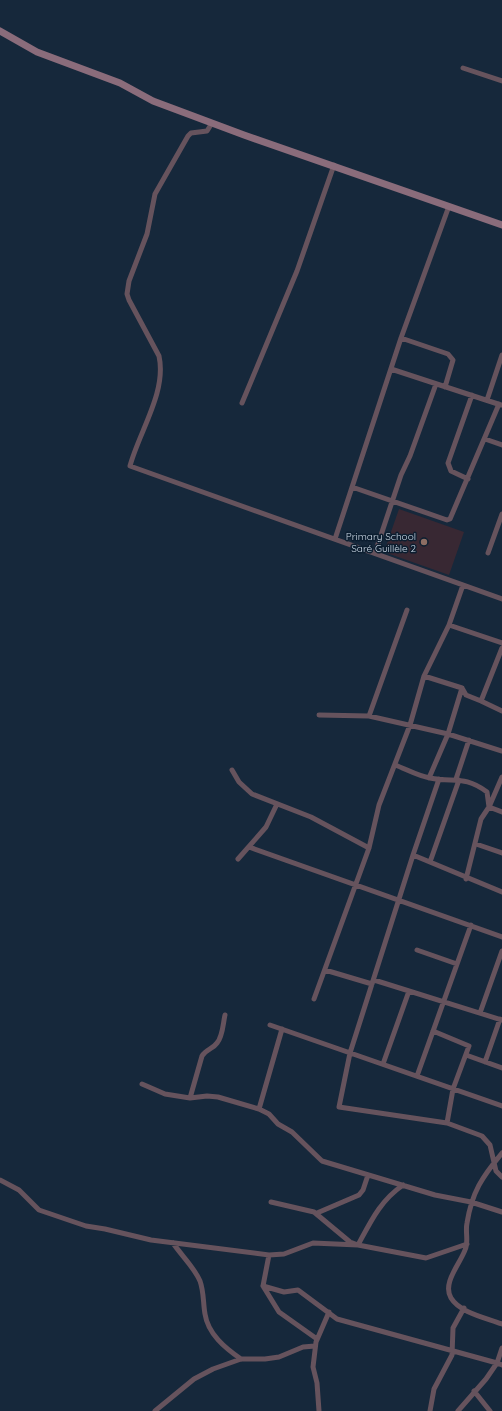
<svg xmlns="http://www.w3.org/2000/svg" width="502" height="1411" font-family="Quicksand,sans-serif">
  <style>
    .education { fill: #382833 }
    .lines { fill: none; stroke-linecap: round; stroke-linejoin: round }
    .street { stroke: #66535d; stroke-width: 5 }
    .secondary { stroke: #8a6c7b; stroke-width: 7 }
    .education-dot { fill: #8d6e63; stroke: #0c1e30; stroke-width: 1.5 }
    .labels { text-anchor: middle; stroke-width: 3; stroke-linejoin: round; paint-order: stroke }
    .poi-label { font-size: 10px; fill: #cedae7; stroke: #0c1e30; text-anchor: end }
  </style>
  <rect width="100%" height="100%" fill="#16283b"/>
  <path class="education" d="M399 509 464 532 449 575 384 552Z"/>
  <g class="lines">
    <path class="street" d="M463 68 502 81
      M212 123 207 131 191 133 188 136 155 194 147 234 129 281 127 294 129 300 159 356C167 392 139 432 130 466L502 599
      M401 338 448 354 453 360 445 387
      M391 369 501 405
      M487 400 502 355
      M242 403 297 271 334 165
      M485 439 502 445
      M468 479 451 471 448 463 472 395
      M352 487 447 520 450 519 499 404
      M335 539 401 338 449 206
      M375 553 401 475 410 456 436 384
      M488 553 502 514
      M449 625 502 643
      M502 648 481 701 502 711
      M424 676 462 688 466 695 481 701
      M319 715 369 716 448 734 502 751
      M369 716 407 610
      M395 765C406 769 418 776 430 778 454 783 464 775 487 792L489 807 502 812
      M232 770 239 782 252 794 311 817 369 848
      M429 778 448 734 462 688
      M439 779 413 855 350 1053 339 1107 447 1123 482 1136 490 1145 496 1171 502 1177
      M456 779 469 740
      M476 844 502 853
      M249 847 502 937
      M413 855 502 892
      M238 859 266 827 277 804
      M430 862 459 780
      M466 879 481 819 489 807 502 777
      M417 950 457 964
      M325 970 372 984
      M374 980 502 1020
      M314 999 369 848 379 805 410 725 424 676 449 625 463 585
      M480 1013 502 951
      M270 1025 502 1106
      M433 1031 469 1046 453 1089 447 1123
      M466 1055 502 1068
      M485 1062 500 1019
      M383 1064 409 991
      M417 1076 471 925
      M142 1084 165 1094 190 1098 207 1096 218 1097 259 1109 282 1029
      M190 1098 202 1056C206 1049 213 1049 217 1043 223 1036 223 1023 225 1015
      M259 1109 269 1114 278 1124 292 1132 322 1161 435 1195 471 1202 502 1212
      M502 1153C482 1177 472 1192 467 1223 465 1232 469 1242 465 1250 460 1264 442 1283 451 1298 460 1313 487 1318 502 1324
      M0 1180 19 1190 39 1210 86 1226 105 1229 151 1240 269 1255 263 1286 284 1292 298 1290 337 1319 497 1363 486 1379 458 1411
      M271 1202 314 1212 350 1242 358 1245 426 1258 467 1244
      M317 1213 359 1195 363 1190 368 1175
      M173 1243C181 1255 194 1267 200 1281 204 1292 203 1303 205 1314 208 1334 225 1348 241 1359
      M269 1255 284 1254 313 1243 358 1245C371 1221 380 1201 403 1185
      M263 1286 279 1312 317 1339
      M502 1348 497 1363 502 1365
      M474 1391 490 1411
      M155 1411 194 1379 213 1369 241 1359H265L279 1357 303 1347 315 1346
      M319 1411 317 1383 313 1367 316 1342 329 1312
      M430 1411 434 1389 452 1355 453 1328 464 1308"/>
    <path class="secondary" d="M0 31 37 52 120 83 153 101 244 135 502 225"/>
  </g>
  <circle class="education-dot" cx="424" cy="542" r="4"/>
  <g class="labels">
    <g class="poi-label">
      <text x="416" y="540">Primary School<tspan x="416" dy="12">Saré Guillèle 2</tspan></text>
    </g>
  </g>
</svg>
